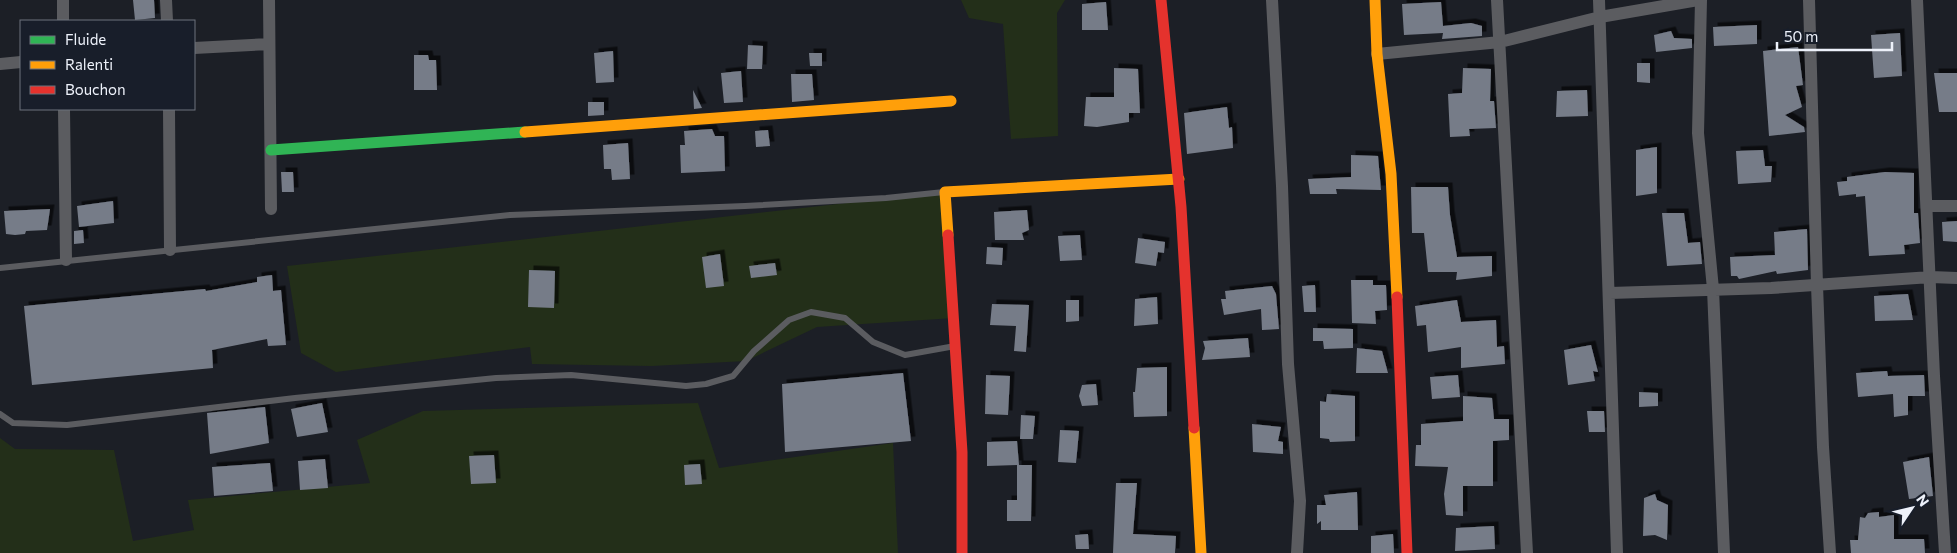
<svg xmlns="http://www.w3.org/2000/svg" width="1957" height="553" font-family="Commissioner,sans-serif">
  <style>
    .green { fill: #232f19 }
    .building { fill: #767c88; filter: url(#shadow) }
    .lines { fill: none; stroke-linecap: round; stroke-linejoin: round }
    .lane { stroke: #5b5c60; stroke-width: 6 }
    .street { stroke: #5b5c60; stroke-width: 12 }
    .fast { stroke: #30b455; stroke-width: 11 }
    .slow { stroke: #ff9f0a; stroke-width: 11 }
    .jam { stroke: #e5322d; stroke-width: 11 }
  </style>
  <defs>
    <filter id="shadow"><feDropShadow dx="4.5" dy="-4.5" stdDeviation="0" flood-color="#0009"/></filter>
  </defs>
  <rect width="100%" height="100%" fill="#1c1f26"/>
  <path class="green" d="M961 0H1065L1057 13 1058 136 1011 139 1003 24 969 18Z
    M945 192 954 318 817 327 746 361 652 366 532 364 530 347 336 372 301 353 287 266Z
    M698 403 719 468 893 443 898 553H0V438L15 449 114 450 133 541 194 530 188 500 370 483 357 440 423 411Z"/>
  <path class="building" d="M133 0H154L155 18 135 20Z
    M1106 2 1108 30H1082V4Z
    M1441 2 1443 26 1471 23 1482 26V36L1442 39 1443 33 1404 35 1402 4Z
    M1757 25V44L1714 46 1713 27Z
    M1671 31 1674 38 1692 39V48L1656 52 1654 35Z
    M1900 33 1902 76 1874 78 1871 35Z
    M748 45 763 46 762 69H747Z
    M1798 47 1803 85 1796 86 1802 107 1785 115 1804 127 1805 132 1769 136 1763 51Z
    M613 51 614 82 596 83 594 53Z
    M809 53H822V66H810Z
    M414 55H428L429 60H436L437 90H414Z
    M1637 63H1650V83L1637 82Z
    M1114 68 1138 69 1140 113H1129V122L1097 127 1084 126 1086 97H1114Z
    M1463 68 1491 69 1490 101H1494L1496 128 1469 129 1470 136 1450 137 1448 94 1462 93Z
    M741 71 743 102 724 103 721 73Z
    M1934 73H1957V112H1939Z
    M791 74H812L814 100 792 102Z
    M693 90 702 108 694 109Z
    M1587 90 1588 116 1556 117 1557 91Z
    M588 102H604V115L588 116Z
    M1227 107 1229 128 1232 127 1233 148 1187 154 1184 113Z
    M712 129 715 136H724L725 171 681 173 680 145H685L684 131Z
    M768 130 770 146 756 147 755 131Z
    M628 143 630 179 612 180 611 169H604L603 145Z
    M1657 147V193L1636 196V150Z
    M1763 150 1765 166H1772L1771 182 1738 184 1736 151Z
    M1351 155 1378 156 1381 190 1336 189 1337 194H1310L1308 179 1351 177Z
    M281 172H293L294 192H282Z
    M1885 172 1914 173V213H1918L1920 243 1904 245 1905 254 1869 256 1865 196 1856 197V194L1839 196 1837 182 1847 181V177Z
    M1411 187H1448L1450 215 1457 257 1492 256V276L1456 280 1457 272H1428L1424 233H1412Z
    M113 201 114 223 79 227 77 206Z
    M50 209 47 230 26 231 25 234 15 235 6 234 4 211Z
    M1027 210 1029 230 1022 233 1024 240H995L994 212Z
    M1662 213H1684L1688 243 1700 242 1702 264 1667 266Z
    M1957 221V242L1943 241 1942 222Z
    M1807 229 1808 270 1777 274 1776 271 1739 279 1737 276H1731L1730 257 1775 255 1774 232Z
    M83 230 84 243 74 244V231Z
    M1080 235 1082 260 1060 261 1058 236Z
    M1138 238 1165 242 1164 253 1158 252 1156 266 1135 263Z
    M987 247 1003 248 1002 265 986 264Z
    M720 254 724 286 706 288 702 257Z
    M775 263 777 275 751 278 749 266Z
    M529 270 555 271 554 308 528 307Z
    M272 275 273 291 281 290 286 345 268 346 267 339 212 350 213 368 32 385 24 306 205 289 206 291 257 282V277Z
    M1351 280H1373V285H1386L1387 310 1375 311 1376 324 1352 323Z
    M1315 285 1316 312H1304L1302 286Z
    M1272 286 1276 294 1279 329 1262 330 1261 309 1224 315 1221 299H1226L1225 291Z
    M1908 294 1913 320 1875 321 1874 296Z
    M1157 297 1158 324 1134 326 1135 299Z
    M1066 300H1079V321L1066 322Z
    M1457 300 1461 322 1496 320 1497 347 1504 346 1505 364 1461 368V347L1428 352 1426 325 1417 326 1415 306Z
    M992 304 1029 305 1026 352 1014 351 1016 326 990 325Z
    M1313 328 1353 329V348L1324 349 1323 341H1313Z
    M1248 338 1250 357 1202 360 1205 348 1203 341Z
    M1591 345 1598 372 1593 371 1595 381 1568 385 1564 350Z
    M1357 348 1382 351 1388 373H1356Z
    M1167 367V416L1134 417 1133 392H1135L1137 368Z
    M1887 371 1888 376 1924 375 1925 396H1908V415L1894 417 1893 394 1858 397 1856 373Z
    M903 373 911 441 785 452 782 384Z
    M986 375 1010 376 1008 415 985 414Z
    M1458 375 1460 397 1432 399 1430 377Z
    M1096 384 1098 405 1082 406 1079 396 1082 385Z
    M1639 392 1658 393V406L1639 407Z
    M1327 394 1355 396V441L1330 442 1329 439 1320 438V401L1326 402Z
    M1463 396 1492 398 1494 419H1509V440L1493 441V486H1463V516L1446 515 1444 494 1448 467 1415 466 1416 445H1421V424L1463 421Z
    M322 403 328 432 297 437 291 409Z
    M265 407 269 443 210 454 207 413Z
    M1587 411H1604L1605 432H1589Z
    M1021 415 1035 416 1033 439H1020Z
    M1252 424 1281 427 1278 441 1283 442V454L1253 452Z
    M1060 430 1079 431 1076 463 1058 462Z
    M1017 441 1019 465H1032L1031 521H1007V500H1017V465L987 466V442Z
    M494 455 496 483 471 484 469 456Z
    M1929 457 1933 496 1909 499 1903 462Z
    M325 459 328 488 300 490 298 461Z
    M270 463 273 491 214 496 212 467Z
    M700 464 702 484 685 485 684 465Z
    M1116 483H1137L1133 534 1176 536 1175 553H1113Z
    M1357 492 1358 530H1321V521L1317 524V505H1326L1324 495Z
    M1655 494 1657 500 1668 505 1667 540 1655 535 1643 536 1644 498Z
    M1879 512V517L1894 515V539H1924L1925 553H1851L1850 540H1858L1860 517 1865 518 1868 513Z
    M1494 526 1495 549 1455 551 1456 528Z
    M1088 534 1089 549H1076L1075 535Z
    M1393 534 1394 553H1371V536Z"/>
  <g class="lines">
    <path class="lane" d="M0 268 510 215 745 206 886 198 944 192
      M0 414 13 423 67 425 295 398 496 378 571 375 686 386 706 384 733 376 754 351 789 320 811 312 845 318 873 342 905 355 955 346"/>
    <path class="street" d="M63 0V21
      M166 0 167 21
      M269 0 271 209
      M1272 0 1282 186 1288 364 1300 501 1297 553
      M1497 0 1527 553
      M1599 0 1617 553
      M1701 0 1698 133 1713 289 1724 553
      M1809 0 1817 285 1823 447 1830 553
      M1917 0 1934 376 1945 553
      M194 48 269 44
      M1377 54 1500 42 1600 17 1698 0
      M0 64 21 62
      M64 109 66 260
      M169 109 170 250
      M1927 206H1957
      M1610 293 1771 288 1931 277 1957 278"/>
    <path class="fast" d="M271 150 525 132"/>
    <path class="slow" d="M1375 0 1377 54 1391 174 1397 297
      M525 132 951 101
      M948 235 945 192 1179 179
      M1194 428 1201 553"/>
    <path class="jam" d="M1161 0 1181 207 1194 428
      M948 235 962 452V553
      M1397 297 1407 553"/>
  </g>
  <rect x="20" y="20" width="175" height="90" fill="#181e2a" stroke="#6d727d"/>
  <rect x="30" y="36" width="25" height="8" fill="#30b455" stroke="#6d727d"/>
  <text x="65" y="45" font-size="15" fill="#edf1fa">Fluide</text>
  <rect x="30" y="61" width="25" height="8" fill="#ff9f0a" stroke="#6d727d"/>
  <text x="65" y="70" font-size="15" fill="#edf1fa">Ralenti</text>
  <rect x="30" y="86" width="25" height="8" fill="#e5322d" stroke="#6d727d"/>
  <text x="65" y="95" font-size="15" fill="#edf1fa">Bouchon</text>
  <g transform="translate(1912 508) rotate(55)" stroke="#181e2a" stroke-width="4" paint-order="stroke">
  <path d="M0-4L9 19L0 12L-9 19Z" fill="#edf1fa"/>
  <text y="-8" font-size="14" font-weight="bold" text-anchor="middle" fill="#edf1fa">N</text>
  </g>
  <path d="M1777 42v8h115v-8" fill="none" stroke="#edf1fa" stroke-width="2.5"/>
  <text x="1784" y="42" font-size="15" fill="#edf1fa" stroke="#181e2a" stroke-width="4" paint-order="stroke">50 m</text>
</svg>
